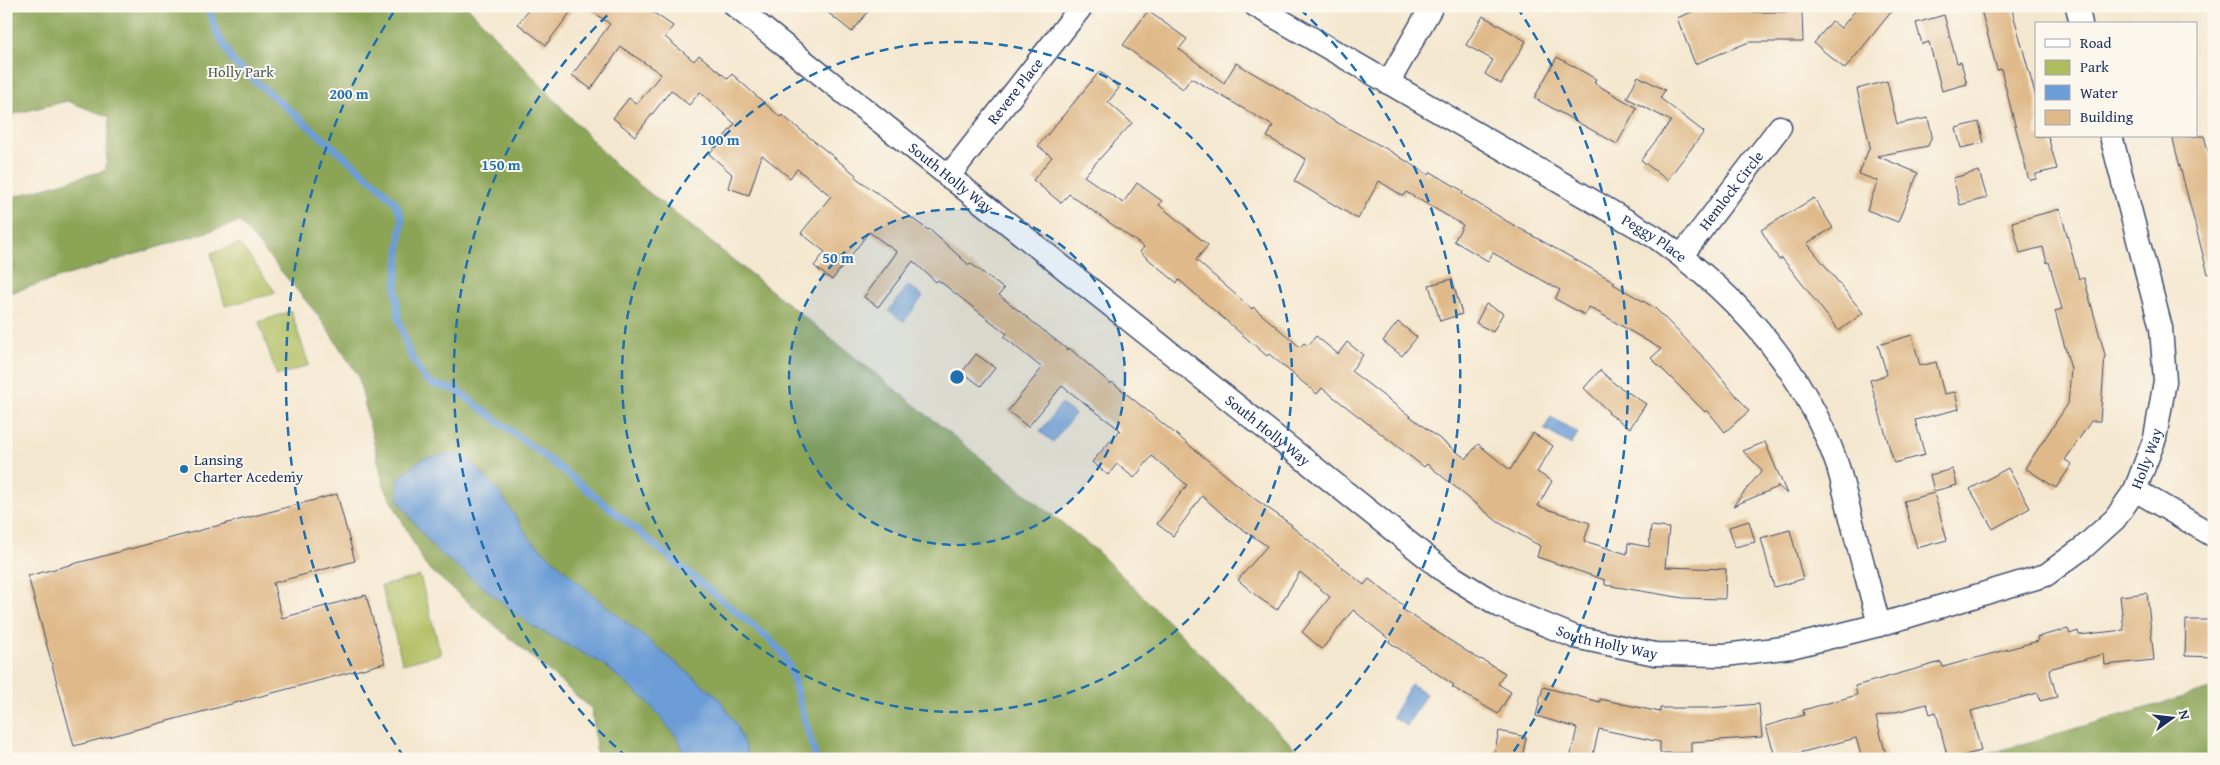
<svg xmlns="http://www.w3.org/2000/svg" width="2220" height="765" font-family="'Gentium Book Plus',serif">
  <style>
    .green { fill: #afbd5f; stroke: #65765e }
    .forest { fill: #8ba456; stroke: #536a5a }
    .water { fill: #6c9dd6; stroke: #44669a }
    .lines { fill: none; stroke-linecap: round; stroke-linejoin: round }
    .stream { stroke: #6c9dd6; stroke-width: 7 }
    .building { fill: #dfb989 }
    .minor-casing { stroke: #3c4b6f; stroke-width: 25 }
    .minor { stroke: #fff; stroke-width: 22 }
    .ring { fill: none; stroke: #1f6fb2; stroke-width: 2.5; stroke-dasharray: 9 6 }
    .poi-dot { fill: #1f6fb2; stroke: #fbf7ec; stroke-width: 2 }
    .labels { text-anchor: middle; stroke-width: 4; stroke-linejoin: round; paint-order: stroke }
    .park-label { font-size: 15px; fill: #475a5e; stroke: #fbf7ec }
    .street-label { font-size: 15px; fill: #1b2f5e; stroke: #fbf7ec }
    .poi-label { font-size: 15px; fill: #1b2f5e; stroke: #fbf7ec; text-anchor: start }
    .centre { fill: #1f6fb2; stroke: #fbf7ec; stroke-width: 2.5 }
    .ring-label { font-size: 15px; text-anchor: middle; font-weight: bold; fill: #1f6fb2; stroke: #fbf7ec; stroke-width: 4; stroke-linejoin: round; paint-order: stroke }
  </style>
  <rect width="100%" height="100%" fill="#fbf7ec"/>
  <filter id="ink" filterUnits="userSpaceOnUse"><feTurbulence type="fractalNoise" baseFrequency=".02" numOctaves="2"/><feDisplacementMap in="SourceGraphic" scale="10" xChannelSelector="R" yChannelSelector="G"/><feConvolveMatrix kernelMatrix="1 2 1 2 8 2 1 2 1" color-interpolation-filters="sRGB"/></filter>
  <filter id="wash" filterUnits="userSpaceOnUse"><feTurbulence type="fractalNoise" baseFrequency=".0096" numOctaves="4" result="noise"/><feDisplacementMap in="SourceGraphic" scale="20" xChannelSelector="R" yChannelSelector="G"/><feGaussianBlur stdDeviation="1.12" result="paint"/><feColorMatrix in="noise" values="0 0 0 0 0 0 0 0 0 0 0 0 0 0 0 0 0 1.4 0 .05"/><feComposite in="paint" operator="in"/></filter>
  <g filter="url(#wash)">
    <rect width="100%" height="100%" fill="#f4e7cf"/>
    <path class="green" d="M240 244 276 293 225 306 211 253Z
      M291 311 309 365 277 376 259 322Z
      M420 576 441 654 403 664 381 586Z"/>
    <path class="forest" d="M6 6H467L617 167 1097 551 1296 749 1353 759H597L592 709 425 565 384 486 358 375 317 314 240 222 6 294V199L106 170 109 117 67 101 6 116Z
      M2214 688V759H1971Z"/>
    <path class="water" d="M908 285 923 296 904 322 889 311Z
      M1061 404 1075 414 1053 442 1040 432Z
      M1551 417 1578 433 1571 445 1544 429Z
      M454 454 471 461 500 493 530 539 588 591 719 698 736 724 750 759H686L678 739 647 701 603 664 532 626 435 549 413 521 398 499V479L423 458Z
      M1411 684 1426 694 1407 726 1392 717Z"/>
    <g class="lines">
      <path class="stream" d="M208 6 216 31 234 63 378 185 395 202 402 218 396 288 398 317 409 352 424 378 432 384 457 390 568 474 768 638 783 654 790 668 816 759"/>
    </g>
    <g id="blocks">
      <path class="building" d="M531 6H575L546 45 518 24Z
        M585 6H644L673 26 665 37 694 61 699 55 728 79 732 74 780 117 782 115 856 175 855 177 928 230 929 229 969 265 970 263 1004 289 999 295 1068 350 1069 348 1111 384 1112 382 1255 499 1292 525 1291 526 1364 585 1369 579 1404 606 1402 609 1480 660 1481 659 1505 673 1498 684 1511 692 1498 714 1452 687 1454 685 1389 642 1390 640 1353 610 1322 649 1302 632 1330 597 1300 572 1277 610 1259 598 1238 580 1267 546 1228 519 1202 496 1173 536 1157 524 1187 485 1152 456 1134 478 1117 464 1108 475 1092 462 1120 430 1062 386 1028 427 1008 411 1042 368 1004 337 1007 334 938 280 936 282 913 261 878 307 864 297 897 252 869 232 832 280 814 266 825 252 801 233 831 196 797 169 790 178 762 155 749 195 728 188 732 174 709 154 735 124 700 92 689 105 671 90 635 136 613 118 629 98 637 104 661 74 621 47 591 89 572 75 610 24Z
        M820 6H872L852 32Z
        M1706 6H1750L1735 12H1802L1803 42H1749L1695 64 1677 18Z
        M1859 6H1896L1845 69 1814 43 1832 21 1841 28Z
        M1980 6H2011L2036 97V136H2048L2057 169 2036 174V179L2030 180 2028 177 2001 69 1997 70Z
        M1148 11 1187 39 1179 49 1224 83 1236 63 1334 121 1385 148 1429 175 1431 172 1463 191 1462 194 1510 223 1615 282 1613 284 1655 308 1710 364 1749 411 1725 432 1707 410 1705 412 1651 358 1661 349 1589 307 1585 315 1555 299 1560 290 1493 253 1488 261 1454 241 1463 225 1406 192 1403 196 1379 181 1358 219 1294 181 1306 159 1267 137 1273 126 1191 78 1183 89 1123 45Z
        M1944 15 1957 63 1961 62 1967 84 1942 91 1929 42 1922 44 1916 23Z
        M1483 16 1526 41 1501 84 1485 74 1493 60 1466 45Z
        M1557 57 1596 79 1594 83 1637 108 1617 144 1534 98Z
        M1100 71 1119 88 1108 102 1132 123 1084 176 1123 203 1137 183 1162 201 1159 205 1208 245 1196 260 1252 309 1253 307 1300 347 1304 343 1308 346 1316 336 1338 354 1347 342 1363 355 1351 371 1466 459 1478 444 1510 470 1533 433 1553 446 1537 472 1552 481 1538 506 1590 523 1584 541 1627 554 1628 543 1649 547 1651 526 1669 528 1665 567 1726 569 1725 599 1683 598 1605 585V580L1537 557 1540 546 1498 522 1427 464 1424 467 1322 388 1317 394 1269 354 1267 356 1179 280 1177 283 1140 252 1144 247 1069 194 1061 203 1033 180 1052 157 1038 146Z
        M1638 76 1665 90 1660 98 1704 132 1667 180 1641 160 1671 121 1627 98Z
        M1887 81 1897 124 1928 118 1932 136 1928 146 1877 156 1918 173 1898 222 1867 210 1878 181 1859 174 1870 146 1857 89Z
        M1979 122 1984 143 1961 148 1956 128Z
        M2172 136H2204L2214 172V273L2208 274Z
        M1979 171 1987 198 1960 205 1953 178Z
        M1814 198 1833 228 1807 243 1863 313 1839 331 1782 258 1779 260 1761 230Z
        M2060 209 2079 279 2084 278 2105 355 2100 421H2091L2065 460 2072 464 2056 488 2025 468 2068 404 2071 369 2055 311 2062 309 2049 262 2047 263 2043 247 2020 253 2012 222Z
        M1452 279 1462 314 1440 321 1429 285Z
        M1486 304 1503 313 1493 332 1476 323Z
        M1398 322 1417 337 1402 356 1383 341Z
        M1912 335 1920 366 1936 362 1944 394 1955 392 1959 409 1915 420 1925 455 1894 463 1870 380 1887 375 1878 345Z
        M976 354 995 368 981 386 962 372Z
        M1600 370 1615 384 1646 404 1630 428 1608 413 1609 412 1584 388Z
        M1765 442 1787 494 1777 485 1778 487 1733 506 1762 470 1743 451Z
        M2008 468 2030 508 1993 529 1970 489Z
        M1953 469 1957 485 1934 491 1930 475Z
        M1934 493 1947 540 1917 548 1904 501Z
        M337 494 355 561 273 583 282 618 366 595 385 663 74 746 28 576Z
        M1749 521 1755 542 1735 547 1729 527Z
        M1790 530 1803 579 1774 587 1761 538Z
        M2147 593 2154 660 2105 665 2104 654 2049 669 2057 697 2040 701 2038 693 1971 711 1981 751 1948 759 1936 712 1930 714 1927 704 1876 717 1887 759H1862L1856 738 1776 759 1766 726 1804 715 1803 710 1857 695 1855 686 1941 662 1943 667 2038 641 2037 637 2068 629 2070 634 2078 631 2079 635 2124 630 2120 596Z
        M2186 620H2214V657L2185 656Z
        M1543 687 1600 702V699L1660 712V708H1709L1759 704 1762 737 1691 742V753H1660V742L1599 729 1592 759H1570L1577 728 1536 716Z
        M1499 731 1526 737 1522 759 1494 755Z"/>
    </g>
  </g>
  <g filter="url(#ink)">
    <use href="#blocks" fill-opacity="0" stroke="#3c4b6f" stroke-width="1"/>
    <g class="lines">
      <defs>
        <g id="minor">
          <path id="s1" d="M735 6 1448 574 1500 606 1575 637 1655 654 1725 655 1791 647 1879 625 2046 575 2084 547 2115 519 2135 490 2155 438 2165 381 2161 328 2111 136"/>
          <path id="s2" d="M1256 6 1655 237C1738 295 1805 371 1838 467 1843 484 1847 502 1851 518 1860 554 1870 589 1879 625"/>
          <path d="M2077 6 2081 24"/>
          <path d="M1388 83 1432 6"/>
          <path id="s3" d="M948 177 1082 6"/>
          <path id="s4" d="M1682 255 1780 127"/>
          <path d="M2135 490 2214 536"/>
        </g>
      </defs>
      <use href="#minor" class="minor-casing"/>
      <use href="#minor" class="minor"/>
    </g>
  </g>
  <circle cx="957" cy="377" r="168" fill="#1f6fb2" fill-opacity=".12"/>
  <g class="ring">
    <circle cx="957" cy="377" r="168"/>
    <circle cx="957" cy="377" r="335"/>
    <path d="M627 757A503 503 0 0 1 614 9M1300 9A503 503 0 0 1 1287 757"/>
    <path d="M404 757A671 671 0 0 1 397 7M1517 7A671 671 0 0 1 1510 757"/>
  </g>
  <circle class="poi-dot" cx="184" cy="469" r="5"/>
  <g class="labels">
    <g class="park-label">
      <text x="241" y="77">Holly Park</text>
    </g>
    <g class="street-label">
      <text dy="5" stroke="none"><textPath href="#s3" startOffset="109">Revere Place</textPath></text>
      <text dy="5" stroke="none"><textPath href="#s1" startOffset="276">South Holly Way</textPath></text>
      <text dy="5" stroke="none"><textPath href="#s4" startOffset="81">Hemlock Circle</textPath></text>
      <text dy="5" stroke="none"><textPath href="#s2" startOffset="461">Peggy Place</textPath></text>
      <text dy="5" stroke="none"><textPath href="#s1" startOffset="681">South Holly Way</textPath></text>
      <text dy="5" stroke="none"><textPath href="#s1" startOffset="1695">Holly Way</textPath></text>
      <text dy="5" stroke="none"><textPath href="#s1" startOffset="1086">South Holly Way</textPath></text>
    </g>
    <g class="poi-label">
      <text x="194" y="465">Lansing<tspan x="194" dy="17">Charter Acedemy</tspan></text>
    </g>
  </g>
  <circle cx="957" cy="377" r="8" class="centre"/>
  <g class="ring-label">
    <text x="349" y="99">200 m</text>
    <text x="720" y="145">100 m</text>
    <text x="501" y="170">150 m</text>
    <text x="838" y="263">50 m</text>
  </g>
  <rect width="2220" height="765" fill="none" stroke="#fbf7ec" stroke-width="25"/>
  <rect x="2035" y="22" width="162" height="115" fill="#fbf7ec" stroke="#a1a7b3"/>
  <rect x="2045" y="39" width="25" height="8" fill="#ffffff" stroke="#a1a7b3"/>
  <text x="2080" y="48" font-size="15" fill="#1b2f5e">Road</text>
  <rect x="2045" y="60" width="25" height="15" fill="#afbd5f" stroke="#a1a7b3"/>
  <text x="2080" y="72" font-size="15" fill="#1b2f5e">Park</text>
  <rect x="2045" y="85" width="25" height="15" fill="#6c9dd6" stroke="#a1a7b3"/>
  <text x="2080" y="98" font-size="15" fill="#1b2f5e">Water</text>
  <rect x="2045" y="110" width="25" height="15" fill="#dfb989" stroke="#a1a7b3"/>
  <text x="2080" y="122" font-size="15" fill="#1b2f5e">Building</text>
  <g transform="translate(2172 718) rotate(75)" stroke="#fbf7ec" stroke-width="4" paint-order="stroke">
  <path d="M0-4L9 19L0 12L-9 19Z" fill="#1b2f5e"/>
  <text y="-8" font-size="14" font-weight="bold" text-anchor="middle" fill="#1b2f5e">N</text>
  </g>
</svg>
